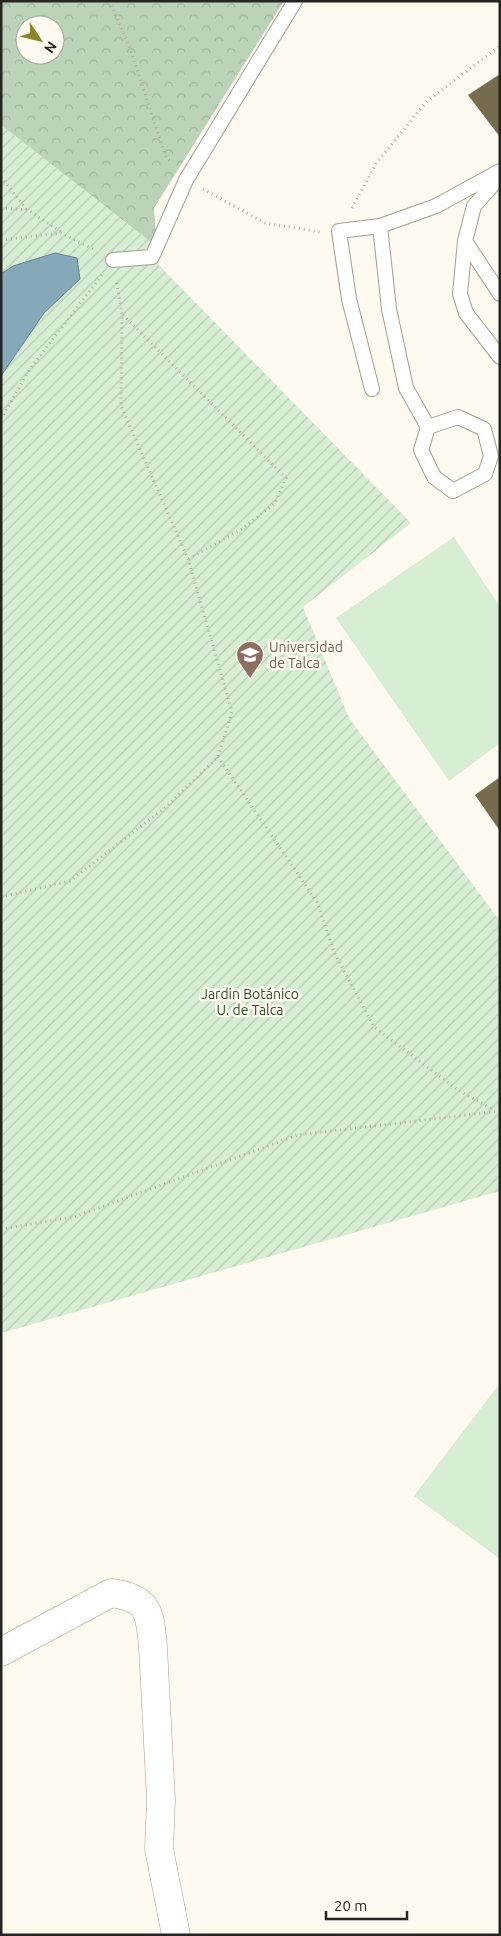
<svg xmlns="http://www.w3.org/2000/svg" width="501" height="1936" font-family="Ubuntu,sans-serif">
  <style>
    .grass { fill: #d7edd4 }
    .forest { fill: url(#forest-crowns); fill-rule: evenodd }
    .garden { fill: url(#garden-furrows) }
    .water { fill: #85a9b9; stroke: #69818b }
    .building { fill: #786c4e }
    .lines { fill: none; stroke-linecap: round; stroke-linejoin: round }
    .service-casing { stroke: #a39e91; stroke-width: 16 }
    .minor-casing { stroke: #a39e91; stroke-width: 29 }
    .path { stroke: #aeaba3; stroke-width: 3; stroke-dasharray: 1 4; stroke-linecap: butt }
    .service { stroke: #fff; stroke-width: 14 }
    .minor { stroke: #fff; stroke-width: 28 }
    .labels { text-anchor: middle; stroke-width: 5; stroke-linejoin: round; paint-order: stroke }
    .education-label { font-size: 14px; fill: #785e54; stroke: #fefaef; text-anchor: start }
    .park-label { font-size: 14px; fill: #2b4f28; stroke: #fefaef }
  </style>
  <defs>
    <pattern id="forest-crowns" width="20" height="18" patternUnits="userSpaceOnUse" patternTransform="scale(1.25)"><rect width="20" height="18" fill="#bbd3b8"/><path d="M2 6a3 3 0 1 1 6 0M12 15a3 3 0 1 1 6 0" fill="none" stroke="#a1b59e"/></pattern>
    <pattern id="garden-furrows" width="10" height="10" patternUnits="userSpaceOnUse" patternTransform="scale(1.25)"><rect width="10" height="10" fill="#d7edd4"/><path d="M-1 1l2-2M0 10L10 0M9 11l2-2" fill="none" stroke="#b9cbb6"/></pattern>
  </defs>
  <rect width="100%" height="100%" fill="#fefaef"/>
  <path class="grass" d="M454 537 500 607V743L449 781 336 618Z
    M500 1383V1559L414 1496Z"/>
  <path class="forest" d="M1 1H284L154 208 157 247 1 125ZM25 25H55V55H25Z"/>
  <path class="garden" d="M1 125 157 247 152 258 411 523 303 607 349 718 500 921V1191L1 1333Z"/>
  <path class="water" d="M55 253 77 258 80 279 44 313 1 376V274L13 266Z"/>
  <path class="building" d="M500 74V137L468 95Z
    M500 777V831L475 795Z"/>
  <g class="lines">
    <defs>
      <path id="service" d="M500 177 474 206 465 241 500 294
        M465 241 460 294 466 313 500 357
        M113 260 152 257 186 180 295 1
        M372 389 349 299 339 231 380 226
        M428 427 458 417 484 429 491 456 485 474 453 491 434 477 421 450 428 427 406 388 389 309 380 226 436 206 500 171"/>
      <path id="minor" d="M1 1652 111 1593C149 1598 150 1612 153 1647L161 1800 159 1849 176 1935"/>
    </defs>
    <use href="#service" class="service-casing"/>
    <use href="#minor" class="minor-casing"/>
    <path class="path" d="M109 1 130 48 166 157 172 163
      M497 1 500 5
      M1 177 27 210
      M203 189 265 223 320 232
      M1 208 28 210 61 232
      M352 208 377 162 427 101 500 46
      M1 240 61 233 95 250
      M123 315 286 478 275 503 242 529 188 559
      M1 419 30 369 102 275
      M218 757 317 902 334 952 374 1027 458 1090 494 1110
      M1 897 70 881 166 807 218 757 232 712 188 559 121 406 122 314 116 279
      M1 1229 74 1217 298 1135 500 1111"/>
    <use href="#service" class="service"/>
    <use href="#minor" class="minor"/>
  </g>
  <defs>
    <symbol id="university-pin" viewBox="-11 -11 22 30"><path d="M0 17L-7.5 6A9.5 9.5 0 1 1 7.5 6Z" fill="#8d6e63" stroke="#fefaef"/><path d="M0-5L7-2L0 1L-7-2ZM-4 1L0 2.5L4 1V4Q0 6-4 4Z" fill="#fff"/></symbol>
  </defs>
  <g fill-rule="evenodd">
    <use href="#university-pin" x="234" y="639" width="32" height="43"/>
  </g>
  <g class="labels">
    <g class="education-label">
      <text x="269" y="652">Universidad<tspan x="269" dy="16">de Talca</tspan></text>
    </g>
    <g class="park-label">
      <text x="250" y="999">Jardin Botánico<tspan x="250" dy="16">U. de Talca</tspan></text>
    </g>
  </g>
  <rect width="501" height="1936" fill="none" stroke="#272521" stroke-width="5"/>
  <g transform="translate(40 40) rotate(125)"><circle r="24" fill="#fefaef" stroke="#a8a59d"/>
  <path d="M0-4L9 19L0 12L-9 19Z" fill="#8b832a"/>
  <text y="-8" font-size="14" font-weight="bold" text-anchor="middle" fill="#272521">N</text>
  </g>
  <path d="M326 1911v8h81v-8" fill="none" stroke="#272521" stroke-width="2.5"/>
  <text x="334" y="1911" font-size="15" fill="#272521" stroke="#fefaef" stroke-width="4" paint-order="stroke">20 m</text>
</svg>
